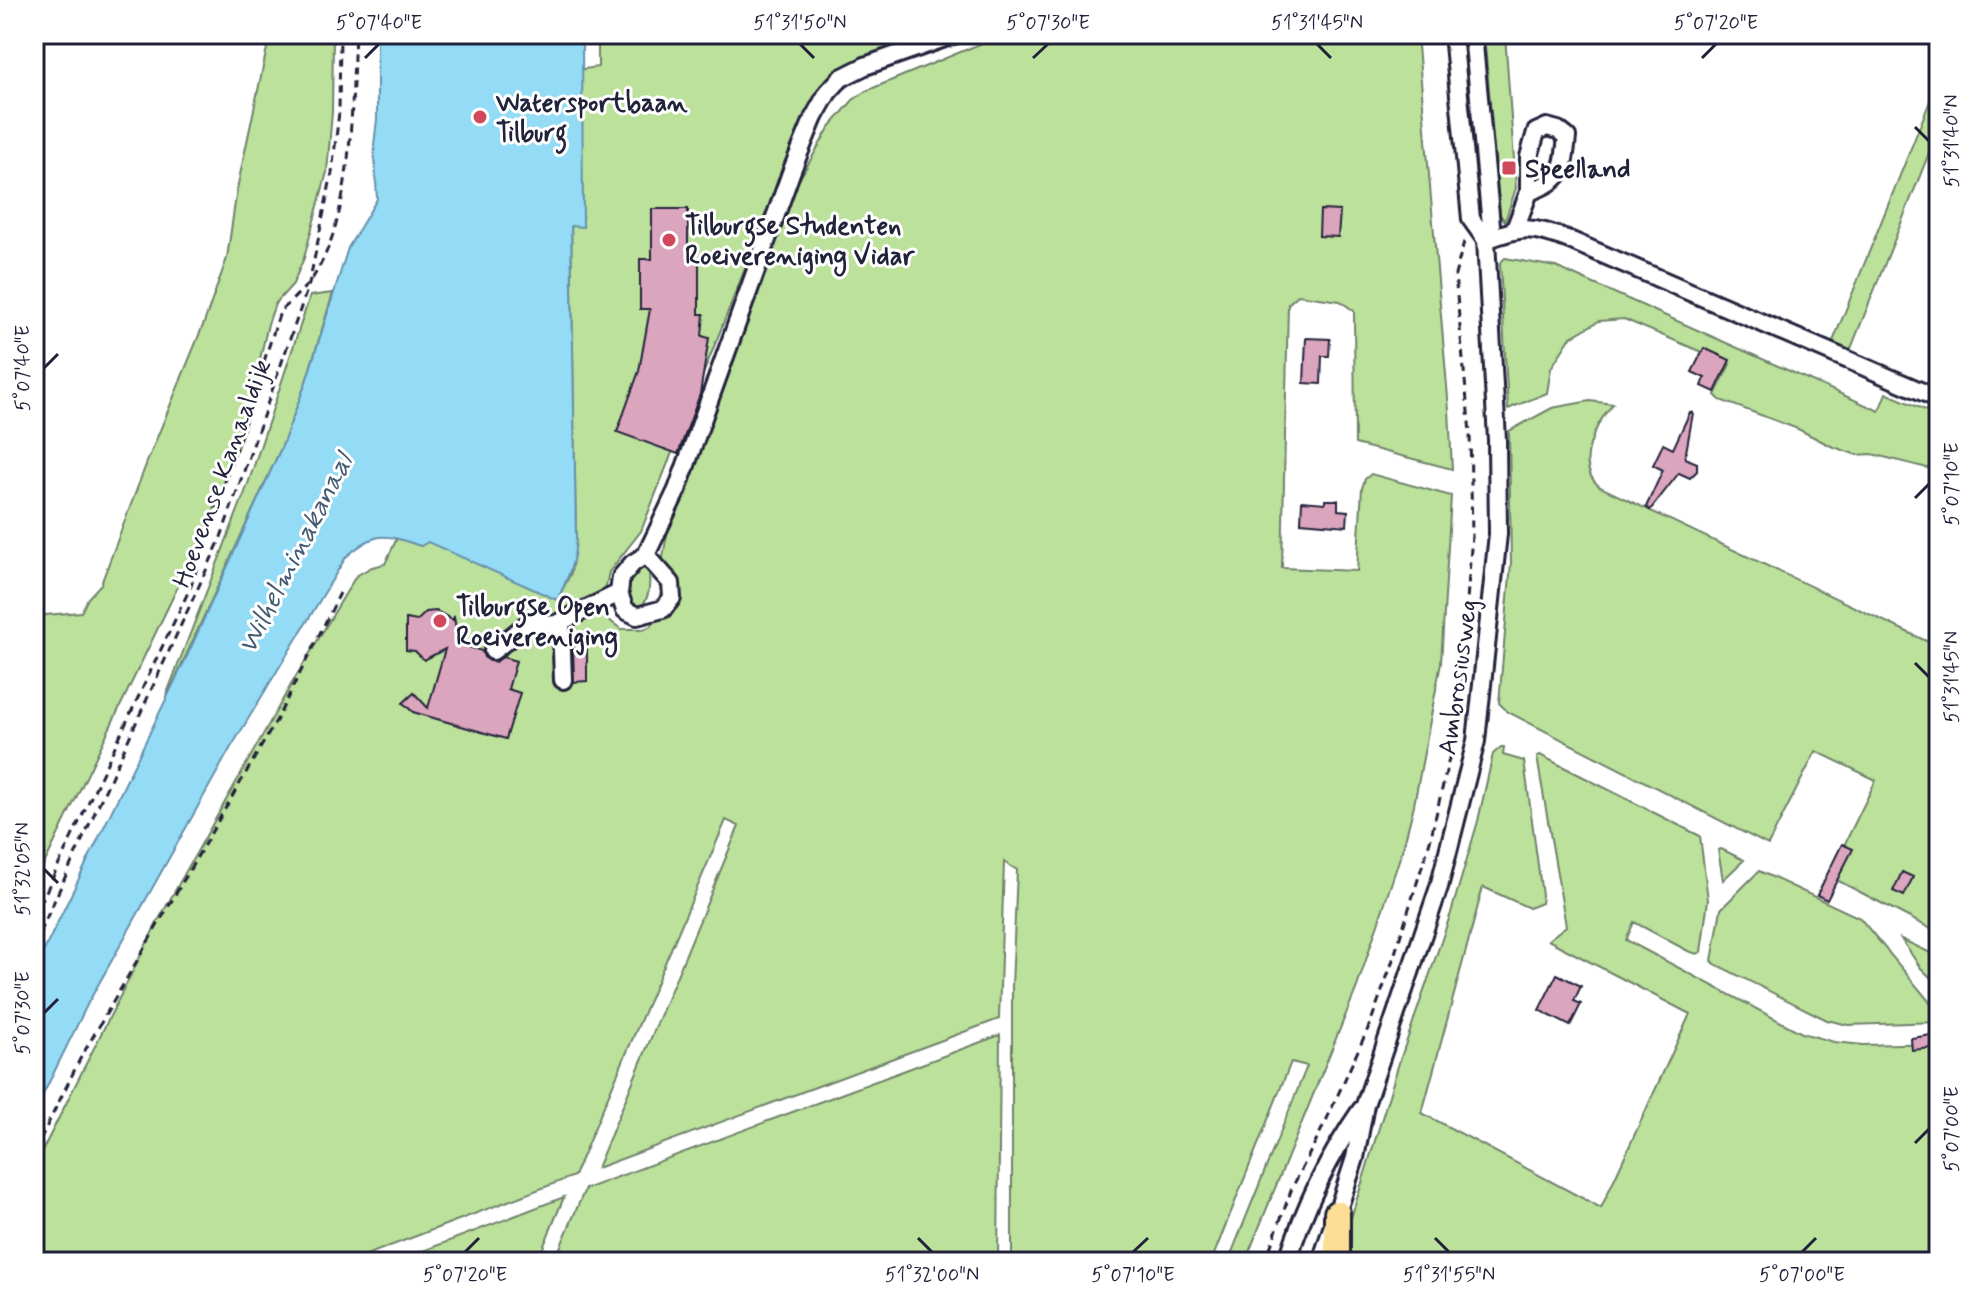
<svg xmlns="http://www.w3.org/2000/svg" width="1973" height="1296" font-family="Mynerve,sans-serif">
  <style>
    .green { fill: #bce19b; stroke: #6f826b; stroke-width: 2 }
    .water { fill: #94dbf6; stroke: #6691ab; stroke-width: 2 }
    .building { fill: #dba5bd; stroke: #22223b; stroke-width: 2 }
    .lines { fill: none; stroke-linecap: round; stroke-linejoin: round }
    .minor-casing { stroke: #22223b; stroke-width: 22 }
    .highway-casing { stroke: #22223b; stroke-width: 30 }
    .path { stroke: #22223b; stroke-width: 3; stroke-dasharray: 8 6; stroke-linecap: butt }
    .minor { stroke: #fff; stroke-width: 16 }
    .highway { stroke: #fcde96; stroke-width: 24 }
    .ticks { fill: none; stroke: #22223b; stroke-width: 3 }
    .poi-dot { fill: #d1495b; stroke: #fff; stroke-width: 3 }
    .labels { text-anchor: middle; stroke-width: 6; stroke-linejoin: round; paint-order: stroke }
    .poi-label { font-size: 26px; font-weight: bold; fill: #22223b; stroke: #fff; text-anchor: start }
    .street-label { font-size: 26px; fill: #22223b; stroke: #fff }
    .water-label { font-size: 28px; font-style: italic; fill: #445a73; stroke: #fff }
    .neatline { fill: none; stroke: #22223b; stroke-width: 3 }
    .ticks-label { font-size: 20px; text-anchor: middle; fill: #22223b }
  </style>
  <rect width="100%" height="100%" fill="#fff"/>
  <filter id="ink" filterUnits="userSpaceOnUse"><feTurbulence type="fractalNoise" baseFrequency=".0125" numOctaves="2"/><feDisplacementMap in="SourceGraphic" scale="16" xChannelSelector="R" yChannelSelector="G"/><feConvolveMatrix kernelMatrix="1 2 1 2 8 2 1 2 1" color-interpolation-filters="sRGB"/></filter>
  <g filter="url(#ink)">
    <path class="green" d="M270 34H333L332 112 327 172 304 258 293 284 275 304 268 324 244 429 211 518 34 885V616L81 612 88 598 101 584 147 462 204 323 227 258 237 189Z
      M598 34H967L859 78 843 90 819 118 771 203 641 531 609 572 602 605 609 620 621 629H644L651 626 659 615 663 595V557L675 489 792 192 829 128 853 100 866 91 1004 34H1417L1449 410 1452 469 1355 444 1354 311 1340 301 1298 295 1288 304 1282 568 1357 571 1362 488 1365 479 1371 474 1451 496 1441 663 1414 805 1403 848 1357 987 1245 1262H1228L1307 1066 1291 1062 1211 1262H1012V986L1017 870 1004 862 999 1019 597 1168 739 826 726 820 574 1176 348 1262H34V1167L158 921 292 683 356 576 372 567 385 564 397 538 421 546 428 541 557 600 571 573 576 538 569 89 578 70 598 67Z
      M1484 34H1505L1516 188 1505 221 1500 215Z
      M1934 91 1939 93V128L1850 351 1832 344Z
      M1505 258 1556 267 1879 411 1886 393 1939 416V471L1872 454 1857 455 1831 446 1798 429 1720 400 1715 395 1730 364 1624 319 1599 321 1571 337 1551 368 1547 393 1508 409 1500 263Z
      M333 293 305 385 282 446 167 697 166 696 247 487 310 296Z
      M1590 401 1613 404C1596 423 1573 466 1600 487L1939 647V933L1829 876 1876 780 1816 751 1768 845 1508 712 1499 703 1511 563 1509 431 1552 408Z
      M641 563 649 568C650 585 651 602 635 611L618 582Z
      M1501 747H1504L1503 755 1524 761 1542 895 1541 903 1529 908 1483 887 1422 1113 1601 1208 1690 1014 1548 940 1566 926 1537 757 1540 755 1700 836 1708 900 1701 952 1697 954 1688 951 1634 922 1626 940 1802 1033 1834 1042 1863 1045 1939 1043V1262H1342L1347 1231 1399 1063 1451 913 1478 821 1493 754Z
      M1721 849 1744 860 1723 880 1718 850Z
      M1759 871 1860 918 1939 1013V1022L1848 1025 1827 1020 1715 964 1712 961 1721 909Z
      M1901 939 1939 957V986L1920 967Z
      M1000 1035 998 1262H554L585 1189Z
      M564 1197 537 1262H394Z"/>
    <path class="water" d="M377 34H582L583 227 571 226 576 538C575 562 568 579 557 600L428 542 421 546C384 534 377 530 346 557L230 749 88 1003 34 1113V971L187 656 282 446 305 385 348 248 377 199 374 145 377 119Z"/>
    <path class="building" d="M652 209H688V260H699V314H704L702 336 709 338 700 394 678 454 617 432 639 371 650 309H640V259H652Z
      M1320 210 1340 211 1338 237 1319 236Z
      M1306 338 1330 339 1329 356H1322L1321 384 1304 383Z
      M1704 348 1730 360 1715 392 1702 386 1705 378 1692 372Z
      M1690 412 1693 413 1685 458 1697 463V471L1690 478 1679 473 1650 510 1646 507 1663 470 1653 465 1663 444 1673 449Z
      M1325 500H1338V510L1348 511 1347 526 1301 522 1302 501 1325 503Z
      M436 611 453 620 454 616 458 644 482 651 484 657 490 661 495 662 503 657 516 661 508 689 520 693 506 739 413 712 403 703 414 693 428 708 445 649 424 660 415 651 406 650V619L417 621 426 612Z
      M573 646H587V681L574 682Z
      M1842 844 1853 849 1827 900 1817 895Z
      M1902 872 1913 877 1904 896 1893 891Z
      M1557 974 1581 986 1574 1001 1581 1004 1570 1026 1539 1010Z
      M1932 1035 1933 1048 1912 1050 1911 1038Z"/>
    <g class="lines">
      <defs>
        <path id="minor" d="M1453 34 1471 219 1486 240
          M1515 229 1529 192V157L1536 132 1547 127 1558 130 1567 137C1563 171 1564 179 1529 192
          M1486 240C1523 226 1530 226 1567 239L1939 399
          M646 555 671 583 672 598 663 609 637 616 625 610 619 593 621 577 633 563 646 555 677 490 792 170 814 117 828 92 841 78 865 66 956 34
          M561 622 563 680
          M493 651 531 621 554 625 619 593
          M1287 1262C1304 1208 1329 1156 1361 1110
          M1321 1262 1355 1158 1365 1105 1439 887 1476 741 1498 534 1497 440 1486 240 1491 225 1473 34"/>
        <path id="highway" d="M1337 1213V1262"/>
      </defs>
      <use href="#minor" class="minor-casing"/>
      <use href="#highway" class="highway-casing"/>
      <path class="path" d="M312 279C354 216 351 109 355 34
        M34 917 191 586 280 312 307 285
        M34 945 220 540 309 284 332 173 339 112 340 34
        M34 1152 80 1059 276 721 340 593
        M1265 1262 1292 1188 1326 1121 1370 1024 1391 966 1430 841 1451 750 1461 679 1472 535 1470 433 1455 275 1465 238"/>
      <use href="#minor" class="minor"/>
      <use href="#highway" class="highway"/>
    </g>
  </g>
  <path class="ticks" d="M800 44 814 58M1317 44 1331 58M365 58 379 44M1033 58 1048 44M1702 58 1716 44M1915 127 1929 141M44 368 58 354M1915 498 1929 484M1915 663 1929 677M44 869 58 883M44 1013 58 999M1915 1143 1929 1129M918 1238 932 1252M1435 1238 1449 1252M465 1252 479 1238M1133 1252 1148 1238M1802 1252 1816 1238"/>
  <g class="poi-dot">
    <circle cx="480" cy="117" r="8"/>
    <rect x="1501" y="160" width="16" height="16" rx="4"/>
    <circle cx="669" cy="240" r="8"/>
    <circle cx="440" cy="621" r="8"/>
  </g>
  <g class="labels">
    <g class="poi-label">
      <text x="496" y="111">Watersportbaan<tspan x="496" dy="30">Tilburg</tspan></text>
      <text x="1525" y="177">Speelland</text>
      <text x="685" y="234">Tilburgse Studenten<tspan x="685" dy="30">Roeivereniging Vidar</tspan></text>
      <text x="456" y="615">Tilburgse Open<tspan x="456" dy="30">Roeivereniging</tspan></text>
    </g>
    <g class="street-label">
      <text transform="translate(221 473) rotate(-70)" y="9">Hoevense Kanaaldijk</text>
      <text transform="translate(1457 677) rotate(-82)" y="9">Ambrosiusweg</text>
    </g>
    <g class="water-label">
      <text transform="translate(294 553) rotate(-63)" y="10">Wilhelminakanaal</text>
    </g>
  </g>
  <rect width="1973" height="1296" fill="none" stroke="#fff" stroke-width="88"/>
  <rect x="44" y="44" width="1885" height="1208" class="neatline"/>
  <g class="ticks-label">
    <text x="379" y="29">5°07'40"E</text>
    <text x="800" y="29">51°31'50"N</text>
    <text x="1048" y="29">5°07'30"E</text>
    <text x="1317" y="29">51°31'45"N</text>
    <text x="1716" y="29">5°07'20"E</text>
    <text transform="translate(1951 141) rotate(-90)" y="7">51°31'40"N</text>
    <text transform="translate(22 368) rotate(-90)" y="7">5°07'40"E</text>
    <text transform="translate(1951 484) rotate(-90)" y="7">5°07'10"E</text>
    <text transform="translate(1951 677) rotate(-90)" y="7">51°31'45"N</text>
    <text transform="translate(22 869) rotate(-90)" y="7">51°32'05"N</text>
    <text transform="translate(22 1013) rotate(-90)" y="7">5°07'30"E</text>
    <text transform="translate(1951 1129) rotate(-90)" y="7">5°07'00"E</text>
    <text x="465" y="1281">5°07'20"E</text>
    <text x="932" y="1281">51°32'00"N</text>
    <text x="1133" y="1281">5°07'10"E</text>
    <text x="1449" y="1281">51°31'55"N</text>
    <text x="1802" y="1281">5°07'00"E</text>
  </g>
</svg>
